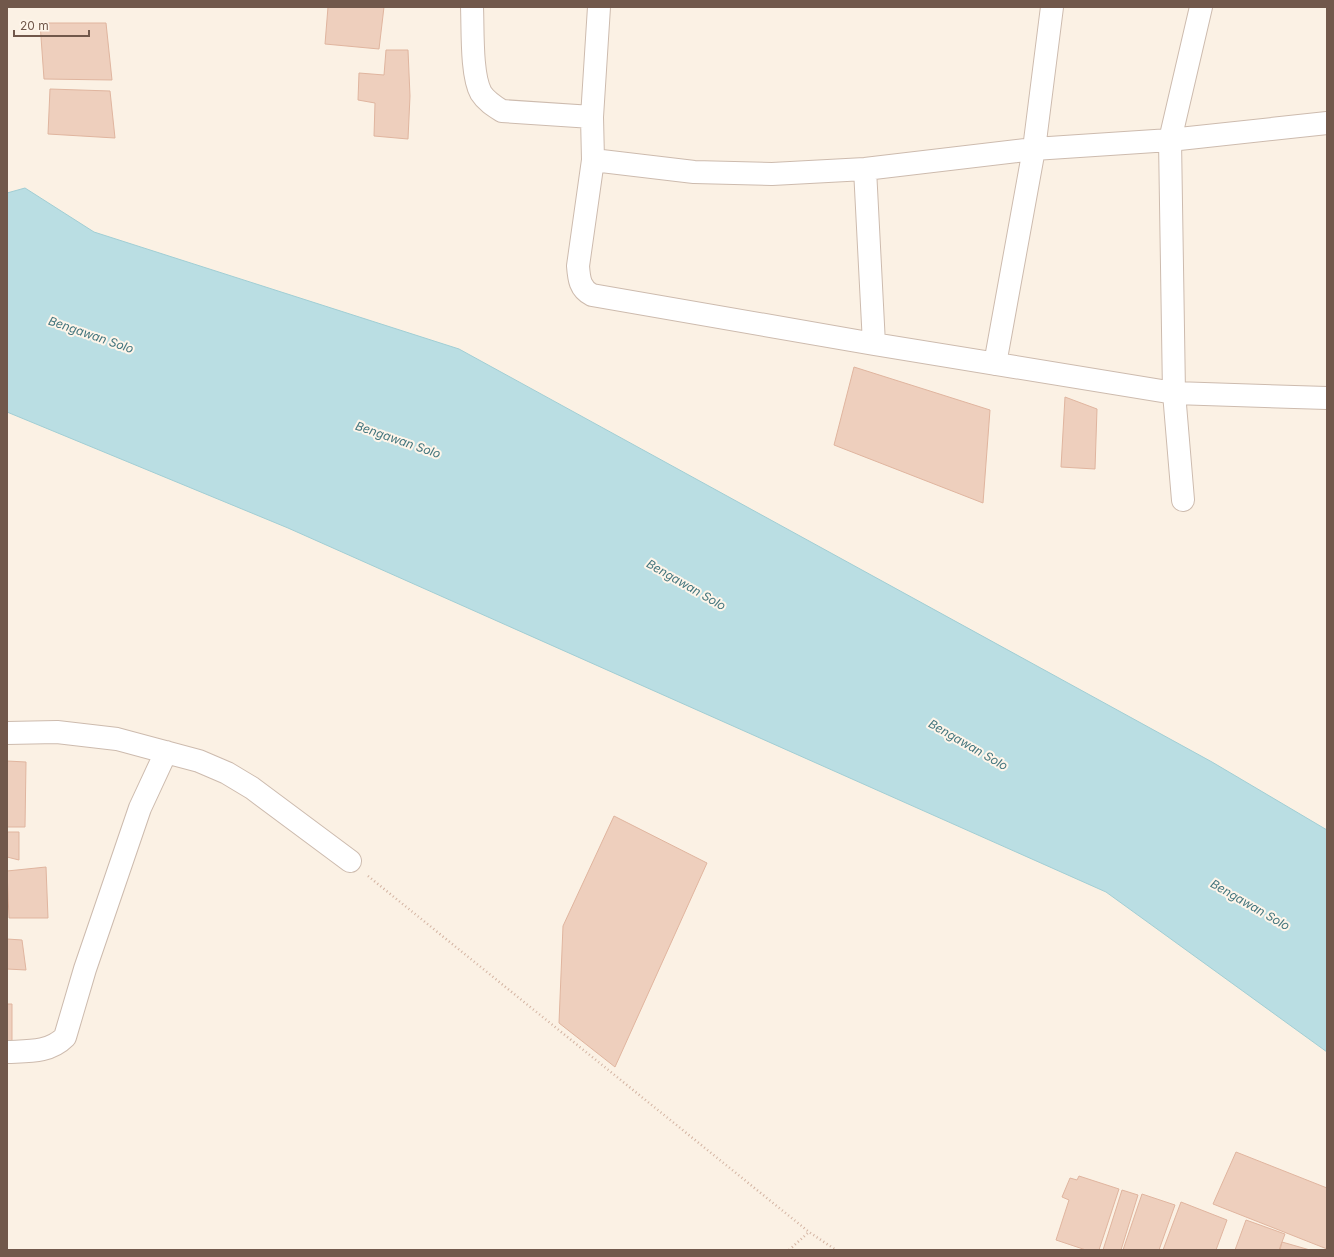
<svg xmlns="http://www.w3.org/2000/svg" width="1334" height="1257" font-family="Inter,sans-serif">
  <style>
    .water { fill: #badee3; stroke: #a1ced4 }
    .building { fill: #eecfbd; stroke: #e0b59f }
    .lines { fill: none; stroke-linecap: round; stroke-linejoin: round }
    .minor-casing { stroke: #cdbbae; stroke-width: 24 }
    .path { stroke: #d3b3a1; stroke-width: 2.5; stroke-dasharray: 1 3; stroke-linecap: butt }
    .minor { stroke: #fff; stroke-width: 22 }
    .labels { text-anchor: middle; stroke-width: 4; stroke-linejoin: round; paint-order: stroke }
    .water-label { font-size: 12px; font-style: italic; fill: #43757d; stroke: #fef5ea }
  </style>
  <rect width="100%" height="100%" fill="#fbf1e4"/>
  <path class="water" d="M25 188 94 232 459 349 1212 762 1327 830V1052L1106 892 288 528 7 412V193Z"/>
  <path class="building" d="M328 7H384L379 49 325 44Z
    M40 23H106L112 80 44 79Z
    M386 50H408L410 96 408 139 374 136 375 103 358 100 359 73 384 75Z
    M50 89 110 91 115 138 48 134Z
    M854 367 990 410 983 503 834 445Z
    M1065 397 1097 409 1095 469 1061 467Z
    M7 761 26 762 25 827H7Z
    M614 816 707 863 615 1067 559 1023 563 926Z
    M7 832H19V860L7 857Z
    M46 867 48 918H9L7 871Z
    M7 939 22 940 26 970 7 969Z
    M7 1004H12V1046H7Z
    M1236 1152 1327 1188V1249L1213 1204Z
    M1079 1176 1119 1189 1099 1250H1086L1056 1240 1069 1200 1062 1197 1070 1178 1077 1180Z
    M1122 1190 1138 1195 1121 1250H1103Z
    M1142 1194 1175 1205 1159 1250H1123Z
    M1181 1202 1227 1220 1216 1250H1163Z
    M1246 1220 1285 1234 1279 1250H1235Z
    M1282 1242 1310 1250H1280Z"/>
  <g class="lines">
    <defs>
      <path id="minor" d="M472 7C473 29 471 75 481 93 486 101 494 106 502 111L592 117
        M599 7 592 117 593 160 694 172 772 174 865 169 1034 149 1170 140 1327 123
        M593 160 578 266C579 279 580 289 592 295L874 344 1174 393 1327 398
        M865 169 874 344
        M995 364 1034 149 1052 7
        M1183 500 1174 393 1170 140 1201 7
        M7 733 57 732 117 739 199 761 227 773 252 788 350 861
        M7 1052C28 1051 49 1053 65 1037L85 969 140 808 166 752"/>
    </defs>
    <use href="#minor" class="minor-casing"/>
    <path class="path" d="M368 876 809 1232 836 1250
      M789 1250 809 1232"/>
    <use href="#minor" class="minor"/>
  </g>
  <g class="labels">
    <g class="water-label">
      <text transform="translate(91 335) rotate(19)" y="4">Bengawan Solo</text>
      <text transform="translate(398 440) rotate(19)" y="4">Bengawan Solo</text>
      <text transform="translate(686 585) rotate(30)" y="4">Bengawan Solo</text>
      <text transform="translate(968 745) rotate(30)" y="4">Bengawan Solo</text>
      <text transform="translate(1250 905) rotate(30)" y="4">Bengawan Solo</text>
    </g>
  </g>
  <rect width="1334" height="1257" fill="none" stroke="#71584b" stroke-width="16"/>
  <path d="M14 30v6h75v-6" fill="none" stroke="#71584b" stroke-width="2"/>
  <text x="20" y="30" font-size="12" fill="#71584b" stroke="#fef5ea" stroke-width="3" paint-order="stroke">20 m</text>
</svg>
